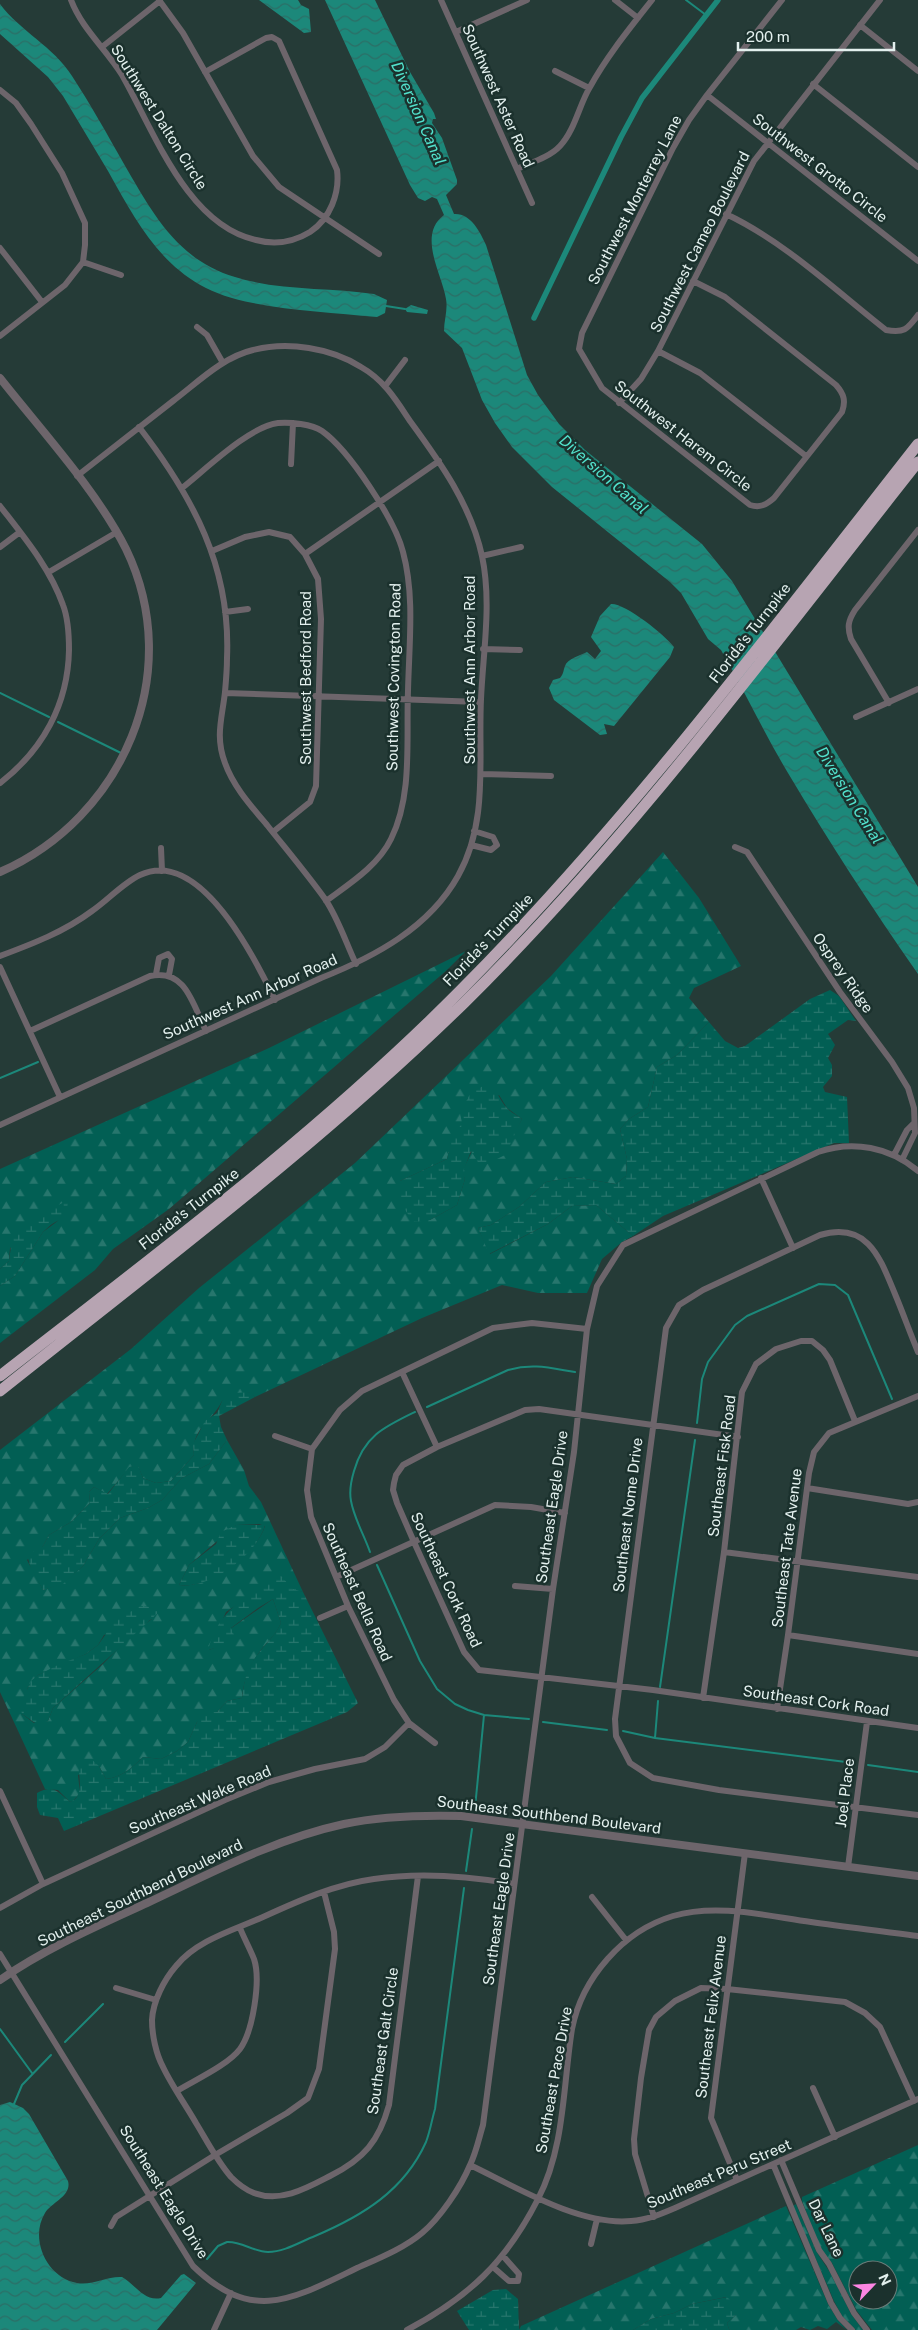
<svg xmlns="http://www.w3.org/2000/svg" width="918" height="2330" font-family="'Public Sans',sans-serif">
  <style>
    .forest { fill: url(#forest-firs); fill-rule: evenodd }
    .wetland { fill: url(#wetland-marsh) }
    .water { fill: url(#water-waves) }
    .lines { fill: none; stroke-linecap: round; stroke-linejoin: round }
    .stream { stroke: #1c887a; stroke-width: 2 }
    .canal { stroke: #1c887a; stroke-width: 5.5 }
    .minor { stroke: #6d656b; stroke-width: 6 }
    .tertiary { stroke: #6d656b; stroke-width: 8 }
    .motorway { stroke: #b7a4b2; stroke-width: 11 }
    .labels { text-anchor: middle; stroke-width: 5; stroke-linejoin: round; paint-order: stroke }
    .street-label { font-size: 15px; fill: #e3f0ee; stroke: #1b312d }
    .water-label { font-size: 16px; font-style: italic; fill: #52e1cc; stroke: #1b312d }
  </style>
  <defs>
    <pattern id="forest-firs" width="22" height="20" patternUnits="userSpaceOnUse" patternTransform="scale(1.25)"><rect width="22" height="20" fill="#025f54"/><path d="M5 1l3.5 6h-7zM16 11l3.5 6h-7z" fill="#27766d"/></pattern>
    <pattern id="wetland-marsh" width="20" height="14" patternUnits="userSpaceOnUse" patternTransform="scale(1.25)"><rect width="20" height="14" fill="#025f54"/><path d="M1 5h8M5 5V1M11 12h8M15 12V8" fill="none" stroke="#27766d"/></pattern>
    <pattern id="water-waves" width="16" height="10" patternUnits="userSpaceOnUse" patternTransform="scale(1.25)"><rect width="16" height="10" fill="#1c887a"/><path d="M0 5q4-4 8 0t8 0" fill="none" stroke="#2c6e66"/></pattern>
  </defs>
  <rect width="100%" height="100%" fill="#253b37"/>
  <path class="forest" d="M663 852 699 898 741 966 694 988 689 998 709 1022 677 1055 657 1067 648 1107 629 1119 620 1129 627 1159 626 1176 616 1184 573 1177 546 1182 519 1207 491 1225 478 1228 490 1254 548 1224 572 1206 596 1205 633 1236 622 1242 602 1259 587 1293H538L502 1285 422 1318 255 1397 250 1392 222 1401C212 1422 191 1428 194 1455L171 1481 156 1483 143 1478 138 1466 130 1467 107 1494 94 1487 89 1492 90 1503 71 1522 49 1535 43 1546 27 1560 43 1590 63 1583 83 1566 99 1539 120 1518 148 1508 162 1500 182 1478 209 1464 227 1440 244 1470 249 1486 261 1502 303 1592 293 1590 280 1576 226 1612 209 1650 219 1646 230 1629 273 1599 281 1623C275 1637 266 1642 258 1654 249 1666 243 1683 242 1698L227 1701 217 1712 197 1722 188 1742 177 1751 161 1759 143 1757C132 1768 122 1777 106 1779L99 1766 78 1775 80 1793 73 1801 70 1802 58 1790 45 1789 0 1692V1450L131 1349 199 1288 355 1163 551 976ZM499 1095 507 1108 522 1119 516 1130 472 1151 462 1172 465 1179 457 1205 430 1220 400 1181 447 1159C455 1125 473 1115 499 1095ZM259 1524 265 1526C258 1552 207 1590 179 1585L189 1565 236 1525ZM152 1619 135 1631 103 1664 53 1708 48 1721 34 1723 22 1714 28 1687 38 1675 86 1654 98 1645 104 1635Z
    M466 951 447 970 169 1209 113 1249 95 1270 0 1343V1286L15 1276 43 1232 59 1220 10 1248 9 1261 0 1269V1169L269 1048Z
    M918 2145V2330H872L857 2311 832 2263 821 2249 802 2201V2197ZM858 2270H888V2300H858Z
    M796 2204 816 2251 831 2274 851 2314 863 2330H856L842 2316 834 2301 793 2206Z
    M786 2206 828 2304 837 2319 847 2330 836 2322 827 2329 818 2326 810 2330 801 2327 796 2330H731L729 2329 727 2323 736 2315 726 2297 692 2304 674 2313 651 2319 633 2330H519L521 2326Z"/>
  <path class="wetland" d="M830 990 839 996 856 1021 848 1020 828 1034 835 1045 828 1058 832 1065V1076L823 1087 825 1092 847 1097 849 1143H834L663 1216 633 1236 596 1205 572 1206 548 1224 489 1254 478 1228 491 1225 519 1207 546 1182 573 1177 616 1184 626 1176 627 1159 620 1129 629 1119 648 1107 657 1067 677 1055 709 1022 725 1041 738 1048 745 1046 810 999Z
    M483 1086C497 1087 498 1097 506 1107 510 1112 517 1115 522 1119L505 1155 481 1167 471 1151 463 1172 465 1179 457 1205 430 1220 414 1222C401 1206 399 1201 400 1181L447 1159 451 1141 462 1123 460 1113 470 1094Z
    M68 1200 67 1210 43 1232 15 1276 0 1286V1269L9 1261 12 1239 47 1211Z
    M251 1392 255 1397 219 1416 221 1427 227 1440 209 1464 182 1478 162 1500 148 1508 120 1518 99 1539 83 1566 63 1584 43 1590 31 1569 27 1555 43 1546 49 1535 71 1522 90 1503 89 1492 94 1487 108 1494 129 1467 138 1465 143 1478 156 1483 171 1481 194 1455 193 1444 205 1421 217 1413 222 1401 234 1393Z
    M236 1525H265C258 1554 209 1590 179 1585L189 1565 216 1544 221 1532Z
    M280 1575 293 1589 303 1592 358 1703 347 1712 64 1831 58 1818 40 1815 37 1807V1793C53 1784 58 1792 70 1802 85 1797 78 1777 79 1764L91 1759 99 1766 106 1779C122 1777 132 1768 143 1757L161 1759 177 1751 188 1742 197 1722 204 1713 217 1712 227 1701 242 1698C244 1681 247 1667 258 1654 266 1643 275 1636 281 1623L273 1599 258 1608 231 1628 237 1642 208 1650C220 1607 245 1598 280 1575Z
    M140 1606 153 1607 160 1611 53 1708 48 1721 38 1725 22 1714 20 1705 31 1681 38 1675 58 1665 86 1654 98 1645 116 1620Z
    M506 2289 518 2299 519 2330H469L457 2311 493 2290Z
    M727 2297 737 2307 736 2315 727 2323 729 2329 731 2330H633L651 2319 674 2313 692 2304Z"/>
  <path class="water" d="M259 0H298L301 5 309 9 311 32 304 33Z
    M325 0H375L410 72 434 113 436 119H433L432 123 442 138 457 180V184L446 195 454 214C471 213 480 232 486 245L527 375 538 395 559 424 585 450 702 544 732 581 918 887V974C872 908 829 842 788 773 764 733 744 690 721 650L708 639 681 593 670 582 552 487 512 447 495 423 482 400 462 348 444 331C444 320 448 310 446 299 442 274 417 235 444 215L437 199 432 197 425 201 418 198 410 185Z
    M0 4C20 31 54 47 72 76 91 105 107 134 124 164 152 212 177 260 235 277 280 291 328 287 374 294L387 300 385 313 377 317C336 313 294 311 253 303 173 289 144 236 108 171 93 146 78 121 63 96L48 77 0 34Z
    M411 305 428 310 427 314 407 312 405 309Z
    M611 604C625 603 665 635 674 647L670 657 614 726 604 724 607 734 600 735 554 700 549 688 553 680 560 678C564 673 563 671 565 666 567 659 581 655 587 652L595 659 601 651 591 637 600 616Z
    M10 2102 23 2108 29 2114 68 2181C72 2196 52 2202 45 2213 29 2239 47 2278 77 2283 92 2286 107 2276 122 2277 135 2284 144 2302 161 2298L181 2275 184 2274 196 2283 157 2330H0V2105Z"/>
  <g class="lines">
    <path class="stream" d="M686 0 706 15
      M386 306 405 309
      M0 693 49 717
      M58 722 121 753
      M0 1078 38 1062
      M427 1407 508 1370C533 1363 550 1368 575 1372
      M697 1423 702 1379 708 1362 735 1325 747 1316 819 1284 835 1285 848 1295 892 1399
      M370 1552C364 1535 354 1518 351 1501 349 1491 351 1481 354 1471 364 1436 384 1427 415 1412
      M377 1565 420 1661 437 1689 455 1704 468 1710 484 1715 529 1719
      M660 1687 695 1440
      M543 1722 607 1730
      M623 1731 655 1738 854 1763
      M655 1738 658 1701
      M868 1765 918 1772
      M475 1808 484 1715
      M466 1871 472 1829
      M0 2029 32 2073
      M65 2042 103 2004
      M14 2104 22 2085 51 2055
      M207 2259 218 2246 227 2242C241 2241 254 2252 268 2252 284 2252 300 2242 315 2236 362 2216 404 2191 426 2142 430 2132 432 2119 435 2109L464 1888"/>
    <path class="canal" d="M534 318 621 137 642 98 718 0"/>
    <path class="minor" d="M71 0C82 29 106 49 122 75 154 131 187 225 256 240 275 245 292 243 310 232 330 219 340 193 337 170L279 41 272 37 266 38 205 72
      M159 0 183 33 253 156 279 187 379 254
      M441 0 532 203
      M615 0 638 18
      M860 25 918 71
      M456 32 527 0
      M102 47 160 1
      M555 71 589 88
      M813 84 918 167
      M0 90 16 103 31 124 62 173 85 223V245L83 262 65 285 0 336
      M707 95 918 261
      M517 169C530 163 550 157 560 146 575 130 579 105 590 87 607 56 630 28 652 0
      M726 214C785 242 835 290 886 330 904 333 907 330 918 315
      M0 248 42 302
      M83 262 121 275
      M693 281 725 297 836 385C844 394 846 401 842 412L774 498C766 505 760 508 750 505L602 388 579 349 582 333 673 148 689 120 707 95 782 0
      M197 327 207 335 223 363
      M658 351 700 373 806 456
      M386 385 405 360
      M619 403 641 379 658 351 754 161 880 0
      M139 427C193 497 231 567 227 658 227 669 226 681 225 692 222 719 215 736 225 763 233 786 251 806 267 825 286 849 307 874 325 899 338 918 346 943 356 964
      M291 464 293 423
      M182 488C205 470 250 426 278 423 290 422 312 424 322 431 349 450 395 520 403 552 415 596 409 645 408 691 406 738 413 795 391 839 378 866 349 884 326 901
      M0 506C24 537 50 568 63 605 68 618 69 636 69 650 68 704 43 750 0 783
      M0 547 20 532
      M212 551 245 537 269 532 290 537 305 554 318 579 321 619 316 786 310 802 273 832
      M305 554 439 461
      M482 556 521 547
      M49 572 117 532
      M225 612 248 609
      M483 649 520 650
      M225 693 480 702
      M889 703 851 639C847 627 848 621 855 610L918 530
      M856 717 918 689
      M482 774 551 776
      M471 845 491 850 497 845 493 837 474 831
      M735 847 747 852 840 992 892 1062 908 1088 914 1108 915 1133 902 1160
      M161 848 162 871
      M0 956C32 944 64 932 92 911 108 900 123 883 140 875 200 847 255 958 275 1000
      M0 967 60 1097
      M156 974 159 958 168 954 172 959 169 975
      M30 1031 150 976C186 968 193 1005 206 1031
      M0 1125 321 978C374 957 429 928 458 876 489 821 478 759 481 699 483 653 492 602 482 556 471 505 440 462 410 421 396 400 384 380 361 367 331 348 288 341 253 350 223 357 198 382 173 401 141 426 109 451 77 476
      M894 1155 907 1130 914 1123
      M761 1178 793 1248
      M918 1352C910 1333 903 1313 895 1294 880 1258 868 1221 820 1235L703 1290 679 1305 666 1328 615 1719 616 1736 630 1763 653 1778 719 1790 918 1815
      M402 1372 437 1447
      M275 1436 312 1449
      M738 1437 539 1409 525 1410 437 1447 403 1465 396 1475 394 1483 393 1490 397 1503 414 1542 464 1652 479 1670 653 1690 918 1728
      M807 1488 908 1504 918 1502
      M724 1552 918 1577
      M336 1577 495 1505 531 1507 565 1513
      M515 1586 553 1589
      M320 1618 348 1606
      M788 1635 918 1654
      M703 1698 724 1552 742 1392 756 1364 776 1349 801 1341H812L823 1350 830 1360 855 1421
      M777 1709 788 1635 809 1473 814 1452 829 1433 918 1396
      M435 1743 409 1723 394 1700 348 1606 311 1517 307 1490 312 1449 340 1410 362 1391 493 1328 532 1323 587 1329
      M0 1791 43 1884
      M848 1867 867 1722
      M418 1876 389 2105C379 2141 364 2159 330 2176 307 2188 281 2203 254 2193 246 2190 237 2183 231 2177 217 2161 207 2141 196 2123 185 2104 172 2086 163 2067 156 2054 152 2035 152 2020 153 2001 164 1980 176 1966 197 1940 234 1930 263 1917 298 1901 336 1884 374 1879 420 1872 468 1876 514 1884
      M592 1897 626 1940
      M0 1908 43 1884 225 1800 269 1782 315 1769 365 1759 385 1747 409 1723
      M0 1954 193 2266C252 2323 291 2300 355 2269 377 2259 403 2249 422 2233 440 2218 461 2187 470 2165 476 2153 479 2138 483 2125L553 1589 574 1452 587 1329 597 1286 623 1245 818 1152C853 1140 890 1147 918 1171
      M116 1988 156 2000
      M813 2088 835 2137
      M177 2091C195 2080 228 2065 240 2049 253 2031 261 1980 254 1959 250 1949 244 1938 240 1928
      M781 2160 819 2250 829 2264 854 2313 867 2330
      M773 2164 831 2303 840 2318 852 2330
      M470 2165C516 2187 580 2226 631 2221 647 2220 661 2214 675 2208L918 2099
      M737 2180 711 2118 745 1853
      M654 2217 635 2154 634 2139 641 2078 649 2030 656 2017 675 2001 701 1988 727 1989 845 2002 865 2013 880 2027 914 2101
      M111 2226 116 2217 215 2155 287 2113 308 2098 319 2069 335 1949 334 1932 324 1892
      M591 2244 597 2219
      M493 2267 509 2281H518L519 2274 503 2256
      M214 2330 231 2293
      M407 2330C469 2297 506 2262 538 2199 565 2147 563 2085 572 2029 582 1978 623 1931 673 1916 717 1903 767 1916 811 1922 846 1927 882 1931 918 1936"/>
    <path class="tertiary" d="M0 378C41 430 97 491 126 549 186 673 123 818 0 872
      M0 1980C46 1948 97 1926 147 1903 211 1873 275 1839 344 1824 382 1816 421 1815 461 1816L918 1876"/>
    <path class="motorway" d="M0 1376C158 1253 319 1133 460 991 628 822 771 631 918 444
      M0 1391C158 1265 320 1144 465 1002 632 837 772 646 918 462"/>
  </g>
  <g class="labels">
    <g class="street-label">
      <text transform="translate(498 96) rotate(66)" y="5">Southwest Aster Road</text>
      <text transform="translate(159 117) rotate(58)" y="5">Southwest Dalton Circle</text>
      <text transform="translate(820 168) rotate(38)" y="5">Southwest Grotto Circle</text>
      <text transform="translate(635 200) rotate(-63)" y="5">Southwest Monterrey Lane</text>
      <text transform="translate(700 242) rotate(-63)" y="5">Southwest Cameo Boulevard</text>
      <text transform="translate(683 436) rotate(38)" y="5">Southwest Harem Circle</text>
      <text transform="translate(750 633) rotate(-52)" y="5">Florida's Turnpike</text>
      <text transform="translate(470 670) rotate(-90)" y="5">Southwest Ann Arbor Road</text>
      <text transform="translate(394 677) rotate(-89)" y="5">Southwest Covington Road</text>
      <text transform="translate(306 678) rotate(-90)" y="5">Southwest Bedford Road</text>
      <text transform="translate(488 940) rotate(-46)" y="5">Florida's Turnpike</text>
      <text transform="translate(843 973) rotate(55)" y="5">Osprey Ridge</text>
      <text transform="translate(250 997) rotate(-24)" y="5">Southwest Ann Arbor Road</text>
      <text transform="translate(189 1209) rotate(-38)" y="5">Florida's Turnpike</text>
      <text transform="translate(722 1466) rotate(-83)" y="5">Southeast Fisk Road</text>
      <text transform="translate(552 1507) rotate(-82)" y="5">Southeast Eagle Drive</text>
      <text transform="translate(628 1515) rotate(-83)" y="5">Southeast Nome Drive</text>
      <text transform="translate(787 1548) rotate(-83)" y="5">Southeast Tate Avenue</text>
      <text transform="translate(446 1580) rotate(65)" y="5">Southeast Cork Road</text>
      <text transform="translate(357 1592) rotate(66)" y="5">Southeast Bella Road</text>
      <text transform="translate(816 1701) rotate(8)" y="5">Southeast Cork Road</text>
      <text transform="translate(845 1793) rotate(-83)" y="5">Joel Place</text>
      <text transform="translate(200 1800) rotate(-23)" y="5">Southeast Wake Road</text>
      <text transform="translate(549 1815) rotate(7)" y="5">Southeast Southbend Boulevard</text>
      <text transform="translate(140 1893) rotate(-26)" y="5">Southeast Southbend Boulevard</text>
      <text transform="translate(499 1909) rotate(-82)" y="5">Southeast Eagle Drive</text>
      <text transform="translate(711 2017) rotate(-83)" y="5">Southeast Felix Avenue</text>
      <text transform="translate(383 2041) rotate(-82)" y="5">Southeast Galt Circle</text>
      <text transform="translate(554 2080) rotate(-80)" y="5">Southeast Pace Drive</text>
      <text transform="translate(719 2174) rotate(-23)" y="5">Southeast Peru Street</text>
      <text transform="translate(164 2192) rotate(58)" y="5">Southeast Eagle Drive</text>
      <text transform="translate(826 2228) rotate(64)" y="5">Dar Lane</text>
    </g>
    <g class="water-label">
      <text transform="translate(419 113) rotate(66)" y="6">Diversion Canal</text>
      <text transform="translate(604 474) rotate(41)" y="6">Diversion Canal</text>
      <text transform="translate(850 795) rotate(58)" y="6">Diversion Canal</text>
    </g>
  </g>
  <g transform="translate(873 2285) rotate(65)"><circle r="24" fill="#1b312d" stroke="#6b7d7a"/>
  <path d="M0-4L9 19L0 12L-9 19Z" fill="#fc86e3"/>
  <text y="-8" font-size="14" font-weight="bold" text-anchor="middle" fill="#e3f0ee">N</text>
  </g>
  <path d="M738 42v8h156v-8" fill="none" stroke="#e3f0ee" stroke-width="2.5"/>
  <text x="746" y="42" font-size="15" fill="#e3f0ee" stroke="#1b312d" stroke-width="4" paint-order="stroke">200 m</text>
</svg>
